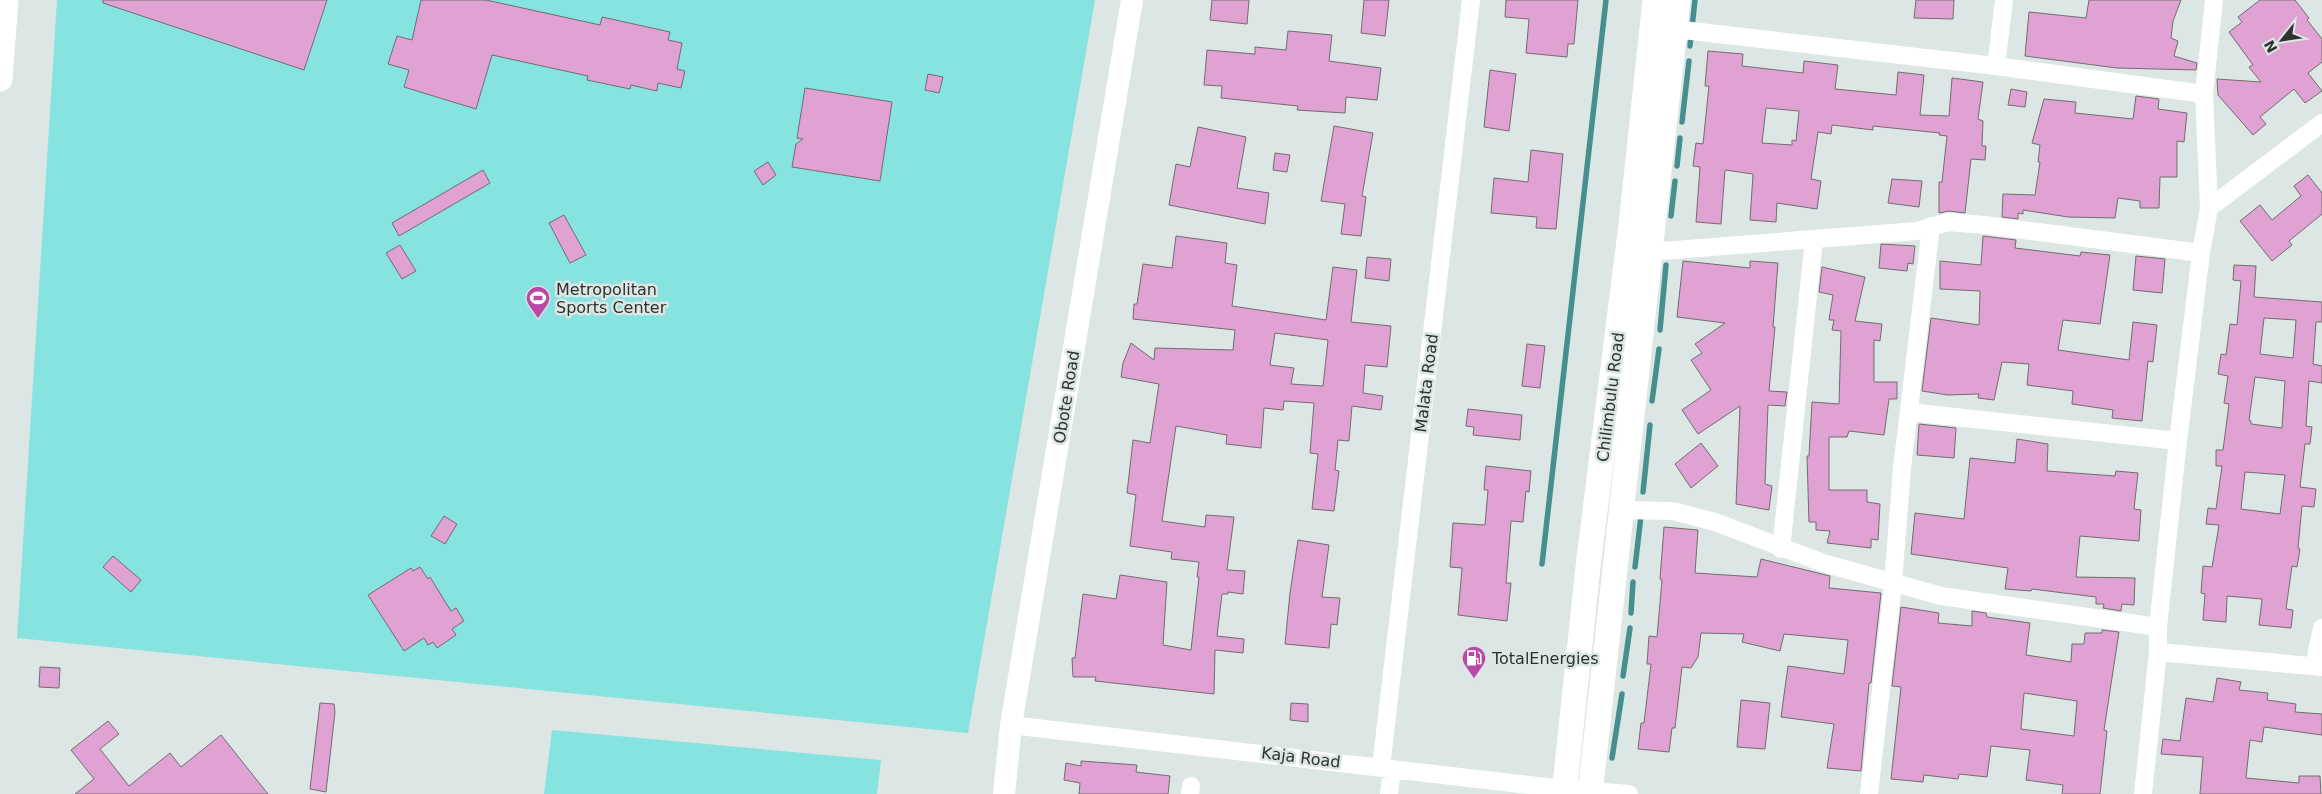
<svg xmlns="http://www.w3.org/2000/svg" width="2322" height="794" font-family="'DejaVu Sans',sans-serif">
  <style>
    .green { fill: #86e3df }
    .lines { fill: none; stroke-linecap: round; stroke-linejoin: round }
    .stream { stroke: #45908e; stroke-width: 5.5 }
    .building { fill: #e0a2d2; stroke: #726c70; fill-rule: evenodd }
    .minor { stroke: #fff; stroke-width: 18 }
    .tertiary { stroke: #fff; stroke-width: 22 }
    .secondary { stroke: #fff; stroke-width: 25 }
    .labels { text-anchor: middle; stroke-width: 5; stroke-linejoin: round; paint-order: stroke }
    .poi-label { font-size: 16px; fill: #2e3231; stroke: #dce6e5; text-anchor: start }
    .street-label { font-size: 16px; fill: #2e3231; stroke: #dce6e5 }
  </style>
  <rect width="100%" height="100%" fill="#dce6e5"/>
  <path class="green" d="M57 0H1095L968 733 17 638Z
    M552 730 881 760 877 794H544Z"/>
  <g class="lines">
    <path class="stream" d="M1690 46 1695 0
      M1682 122 1689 61
      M1677 166 1680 138
      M1671 216 1675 181
      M1660 330 1666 265
      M1652 401 1659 349
      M1643 492 1650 425
      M1542 564 1606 0
      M1635 567 1641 516
      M1631 613 1633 582
      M1623 676 1630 628
      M1612 758 1622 694"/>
  </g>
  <path class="building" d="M103 0H327L304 70 103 3Z
    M421 0H486L600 25 602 17 670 32 668 40 682 43 677 69 685 71 681 88 658 83 657 91 631 85 630 89 587 80 588 76 492 55 476 109 404 87 409 70 388 64 397 36 412 40Z
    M1212 0H1249L1247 24 1210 20Z
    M1364 0H1389L1385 36 1361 33Z
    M1506 0H1578L1574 44H1568L1567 57 1526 53 1529 19 1505 17Z
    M1916 0H1954L1953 19 1914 18Z
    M2089 0H2181L2173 21 2171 38 2178 41 2174 56 2197 63 2196 70 2117 68 2025 56 2029 12 2086 18Z
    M2260 0H2295L2309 18 2307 20 2322 39V62L2308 73 2322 91 2305 103 2294 89 2260 117 2266 124 2253 135 2218 95 2217 79 2261 82 2249 67 2253 65 2229 32 2242 22 2238 17Z
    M1288 31 1332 35 1329 61 1381 68 1377 100 1346 97 1345 113 1297 110 1298 106 1221 98 1222 86 1204 85 1207 50 1255 54V47L1286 50Z
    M1708 51 1743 54 1742 66 1803 73 1804 61 1838 65 1835 89 1896 95 1898 72 1924 75 1920 115 1949 116 1952 78 1983 82 1978 119 1983 121 1982 146H1986L1985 160 1971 159 1965 213 1949 211 1939 213V182H1942L1947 136 1939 135 1940 133 1873 126V130L1832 125 1831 134 1818 132 1811 179 1821 181 1817 209 1777 203 1776 222 1750 220 1753 174 1725 170 1721 224 1696 222 1700 167 1693 166 1696 143 1703 144 1709 86H1705ZM1766 108 1799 111 1796 141 1792 140V145L1762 143Z
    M1490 70 1516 74 1509 131 1484 127Z
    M928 74 943 77 939 93 925 90Z
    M805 88 892 102 880 181 792 167 796 144 803 139 797 138Z
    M2011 89 2027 92 2025 107 2008 105Z
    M2136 96 2159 99 2158 109 2187 113 2184 142 2177 141V177H2160L2159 208H2140V201L2118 198 2115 218 2068 217 2023 210V214L2018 213V219L2002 217 2003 194 2035 195 2040 162H2038L2040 145 2032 143 2044 99 2076 102 2075 113 2133 119Z
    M1334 126 1373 133 1362 196 1366 197 1361 236 1341 234 1345 204 1321 201Z
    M1198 127 1246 137 1237 188 1269 193 1265 224 1169 205 1176 164 1190 167Z
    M1531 150 1563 154 1556 229 1536 228 1537 217 1491 213 1494 178 1528 182Z
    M1275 153 1290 155 1287 172 1273 170Z
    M768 162 776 175 763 185 754 171Z
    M483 170 490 183 399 236 392 223Z
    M2308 175 2322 193V214L2289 241 2292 245 2272 261 2240 221 2260 205 2272 220 2301 196 2294 186Z
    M1892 179 1922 181 1919 207 1888 203Z
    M564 215 586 255 570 263 549 223Z
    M1176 236 1227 243 1225 263 1237 265 1232 306 1326 320 1333 267 1357 270 1351 322 1391 326 1387 367 1365 365 1363 393 1383 396 1381 410 1352 406 1349 441 1338 440 1335 470 1339 471 1334 511 1312 509 1318 454 1310 453 1314 403 1284 401 1283 410 1264 408 1261 448 1226 444 1227 435 1176 426 1162 521 1205 527 1206 515 1234 517 1227 570 1245 571 1243 594 1228 592V594H1222L1217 636 1244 639 1243 653 1215 650 1214 694 1095 681 1096 677H1073L1072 658H1075L1083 594 1116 599 1120 575 1167 582 1163 645 1191 650 1199 577H1197L1199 562 1171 559 1172 552 1130 546 1136 495 1127 493 1133 440 1150 443 1159 384 1121 377 1123 363 1131 343 1154 360 1155 348 1233 350 1235 330 1133 319 1134 304H1137L1143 264 1172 268ZM1275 333 1328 340 1323 386 1291 384 1294 368 1270 365Z
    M1983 236 2016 240 2015 248 2080 256 2081 252 2110 255 2100 324 2063 320 2058 350 2129 360 2133 322 2157 325 2153 362 2148 361 2142 421 2112 418 2113 410 2072 404 2073 391 2027 385 2029 364 2002 362 1994 400 1978 398 1979 394 1948 395 1922 391 1931 318 1979 325 1980 291 1940 289V261L1981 265Z
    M1881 244 1915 246 1913 264 1908 263 1907 271 1879 268Z
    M400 245 416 271 402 279 386 253Z
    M2136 256 2165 259 2162 293 2133 290Z
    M1367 257 1391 259 1389 281 1365 278Z
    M1683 261 1750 268V261L1778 263 1773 327H1775L1769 391 1787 392 1785 406 1768 405 1765 484 1772 486 1769 510 1736 504 1740 406 1698 434 1682 410 1711 390 1691 360 1702 353 1695 344 1725 323 1677 317Z
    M2234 265 2256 266 2254 297 2322 302V322H2316L2313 364 2322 366V383L2309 381 2306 426 2312 427 2310 444H2305L2300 487 2316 489 2314 507 2302 506 2298 548 2300 549 2297 567 2292 566 2286 609 2293 610 2291 628 2259 625 2262 599 2227 596 2226 622 2203 620 2205 594 2201 593 2203 566 2212 567 2219 525 2206 524 2208 508 2216 509 2222 466H2216V450H2223L2229 404 2224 403 2228 376 2218 374 2221 354 2226 355 2230 324 2237 325 2241 281 2233 280ZM2264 318 2296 320 2293 358 2260 354ZM2255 377 2285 381 2282 428 2251 424V421L2249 420ZM2245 472 2285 475 2280 514 2241 509Z
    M1822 267 1865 277 1855 321 1882 324 1880 341 1874 340V382H1897V399H1889L1884 435 1849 431 1847 437H1829V490H1867V502L1880 504 1878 540 1871 539V548L1827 543 1830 531 1816 530V522H1809L1807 456H1809L1812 402 1839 404 1841 331 1832 330 1834 320H1829L1833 295 1819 292Z
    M1527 344 1545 346 1540 388 1522 386Z
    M1468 409 1522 415 1520 440 1473 435 1474 427 1466 426Z
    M1919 424 1956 428 1954 458 1917 455Z
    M2017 439 2048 444 2047 471 2115 476 2116 471 2138 473 2134 509 2141 510 2139 541 2080 536 2076 577 2135 578 2134 605 2122 604 2121 611 2103 608 2104 604H2096V597L2032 589 2031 591 2005 589 2008 568 1911 554 1915 513 1964 519 1970 458 2015 463Z
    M1701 443 1718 466 1691 488 1675 464Z
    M1486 466 1531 471 1529 492 1526 491 1523 522 1511 521 1506 583H1511L1507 621 1458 615 1462 568 1450 567 1453 523 1485 525 1488 490H1484Z
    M444 516 457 524 445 544 431 536Z
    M1664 527 1698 530 1695 573 1757 577 1761 559 1830 576 1829 588 1881 593 1871 683H1869L1861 771 1827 768 1834 724 1781 717 1788 666 1844 674 1848 640 1784 634 1780 651 1742 642 1744 634 1701 633 1698 657 1691 668 1682 667 1675 728H1672L1669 752 1638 749 1641 723H1644L1651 664H1647L1649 636 1657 637 1662 580 1660 579Z
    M1298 540 1329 545 1322 597 1340 598 1337 625 1331 624 1329 648 1285 644 1290 593Z
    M113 556 141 580 131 592 103 567Z
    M420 567 428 579 430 577 451 611 456 608 464 621 452 629 456 635 437 648 433 642 428 645 424 638 404 651 368 595 411 568 413 571Z
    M1901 607 1939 613 1938 623 1972 626V611L1986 613 1987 617 2030 623 2026 655 2071 662 2072 644H2084L2085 633H2102V630L2119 632 2104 730 2107 731 2100 794H2062L2063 785 2026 780 2030 750 1991 746 1987 777 1959 774 1958 779 1924 775 1923 782 1891 779 1901 687 1892 686ZM2024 693 2077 701 2074 736 2021 729Z
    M40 667 60 668 59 688 39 687Z
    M2217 678 2241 682 2239 690 2268 693 2267 700 2296 704 2295 712 2322 714V735L2264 727 2262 742 2250 740 2246 778 2299 783V776H2320L2321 794H2200L2203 757 2161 754 2163 739 2180 741 2186 698 2213 702Z
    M1741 700 1770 703 1765 749 1737 747Z
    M320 703 334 704 335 712 326 792 310 789Z
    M1291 703 1308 704V722L1290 720Z
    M108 721 119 734 100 749 129 786 170 753 181 767 221 735 268 794H75L94 779 71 750Z
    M1081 761 1137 765 1136 772 1170 776 1168 794H1079L1080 783 1064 780 1066 763 1081 766Z"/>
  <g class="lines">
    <path class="minor" d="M1674 29 1996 66 2204 94
      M1996 66 2004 0
      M2209 208 2204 94 2214 0
      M1649 252 1917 231 1948 222 1984 225 2201 253
      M1909 412 2178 441
      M1620 510 1673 511 1715 522 1823 563 1941 596 2158 627
      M1781 549 1814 239
      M2158 652 2322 667
      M2314 666 2322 628
      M1011 725 1564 789 1629 794
      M1381 767 1471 0
      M1190 794 1191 786
      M1389 794 1392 769
      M1869 794 1893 584 1902 468 1931 226
      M2143 794 2158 652V627L2178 441 2201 253 2209 208 2322 123"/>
    <path class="tertiary" d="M1004 794 1011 725 1132 0"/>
    <path class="secondary" d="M0 79 6 0
      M1564 794 1589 558 1631 225 1655 0
      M1590 794 1678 0"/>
  </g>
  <defs>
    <symbol id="stadium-pin" viewBox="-11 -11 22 30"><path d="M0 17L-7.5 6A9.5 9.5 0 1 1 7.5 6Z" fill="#b949a5" stroke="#dce6e5"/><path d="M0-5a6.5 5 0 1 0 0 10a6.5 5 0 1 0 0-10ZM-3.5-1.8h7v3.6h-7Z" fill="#fff"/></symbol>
    <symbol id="fuel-pin" viewBox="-11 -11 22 30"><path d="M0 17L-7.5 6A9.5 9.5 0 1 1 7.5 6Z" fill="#b949a5" stroke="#dce6e5"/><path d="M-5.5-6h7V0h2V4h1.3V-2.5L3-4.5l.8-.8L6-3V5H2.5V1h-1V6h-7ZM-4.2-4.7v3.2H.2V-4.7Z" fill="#fff"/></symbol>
  </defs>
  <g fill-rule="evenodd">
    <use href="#stadium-pin" x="524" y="284" width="28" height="38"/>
    <use href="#fuel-pin" x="1460" y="644" width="28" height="38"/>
  </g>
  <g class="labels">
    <g class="poi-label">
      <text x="556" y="295">Metropolitan<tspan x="556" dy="18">Sports Center</tspan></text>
      <text x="1492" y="664">TotalEnergies</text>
    </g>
    <g class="street-label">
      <text transform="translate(1426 383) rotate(-83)" y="6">Malata Road</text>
      <text transform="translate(1066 397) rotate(-81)" y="6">Obote Road</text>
      <text transform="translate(1610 397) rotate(-83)" y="6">Chilimbulu Road</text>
      <text transform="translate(1301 757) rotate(7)" y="6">Kaja Road</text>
    </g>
  </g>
  <g transform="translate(2282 40) rotate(240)" stroke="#dce6e5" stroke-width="4" paint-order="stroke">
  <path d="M0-4L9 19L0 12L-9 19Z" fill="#2e3231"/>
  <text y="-8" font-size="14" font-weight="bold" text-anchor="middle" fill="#2e3231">N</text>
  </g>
</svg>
